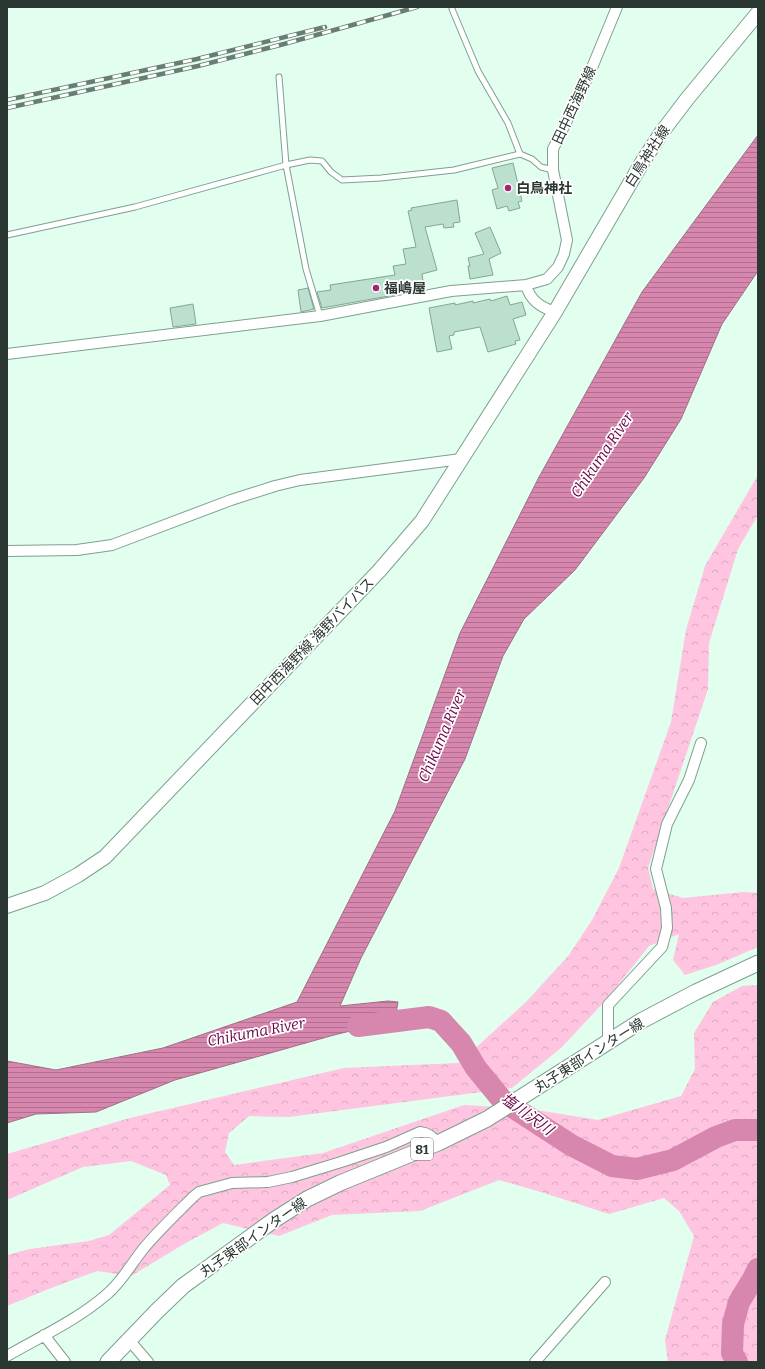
<svg xmlns="http://www.w3.org/2000/svg" width="765" height="1369" font-family="Bitter,'Noto Sans JP',serif">
  <style>
    .forest { fill: url(#forest-crowns) }
    .water { fill: url(#water-rules); stroke: #a36f88 }
    .lines { fill: none; stroke-linecap: round; stroke-linejoin: round }
    .river { stroke: #d786ae; stroke-width: 22 }
    .building { fill: #bce0ce; stroke: #84a695 }
    .lane-casing { stroke: #7ea08f; stroke-width: 7 }
    .street-casing { stroke: #7ea08f; stroke-width: 12 }
    .secondary-casing { stroke: #7ea08f; stroke-width: 16 }
    .primary-casing { stroke: #7ea08f; stroke-width: 17 }
    .lane { stroke: #fff; stroke-width: 5 }
    .street { stroke: #fff; stroke-width: 10 }
    .secondary { stroke: #fff; stroke-width: 14 }
    .primary { stroke: #fff; stroke-width: 15 }
    .rail-casing { stroke: #6a7d73; stroke-width: 4.5 }
    .rail { stroke: #fff; stroke-width: 3; stroke-dasharray: 9; stroke-linecap: butt }
    .poi-dot { fill: #a52371; stroke: #fff; stroke-width: 1.5 }
    .labels { text-anchor: middle; stroke-width: 3.5; stroke-linejoin: round; paint-order: stroke }
    .shield { fill: #fff; stroke: #6a746f; stroke-width: 1 }
    .shield-label { font-size: 13px; font-weight: bold; fill: #2a3831 }
    .street-label { font-size: 14px; fill: #2a3831; stroke: #fff }
    .poi-label { font-size: 14px; font-weight: bold; fill: #2a3831; stroke: #fff; text-anchor: start }
    .water-label { font-size: 15px; font-style: italic; fill: #6a0545; stroke: #fff }
  </style>
  <defs>
    <pattern id="forest-crowns" width="20" height="18" patternUnits="userSpaceOnUse"><rect width="20" height="18" fill="#ffc4df"/><path d="M2 6a3 3 0 1 1 6 0M12 15a3 3 0 1 1 6 0" fill="none" stroke="#dba9c0"/></pattern>
    <pattern id="water-rules" width="6" height="5" patternUnits="userSpaceOnUse"><rect width="6" height="5" fill="#d786ae"/><path d="M0 2.5h6" fill="none" stroke="#af6f8e"/></pattern>
  </defs>
  <rect width="100%" height="100%" fill="#e1feef"/>
  <path class="forest" d="M758 475V515L738 549 709 643 708 689 648 868 653 889 683 898 744 892 758 893V947L716 965 685 975 673 960 679 934 649 946 605 1001 562 1047 512 1088 289 1117 249 1116 229 1133 225 1152 234 1165 323 1153 464 1105 530 1109 598 1120 681 1096 695 1069 694 1033 713 1002 742 986 758 985V1362H668L665 1340 694 1236 679 1211 664 1198 609 1214 541 1192 499 1180 420 1211 332 1215 279 1236 223 1223 184 1244 131 1276 97 1271 51 1288 7 1306V1255L30 1249 89 1241 109 1235 170 1185 166 1175 131 1161 83 1167 7 1200V1154L130 1118 344 1068 459 1063 526 1002 569 955 592 920 619 868 671 722 686 630 705 566Z"/>
  <path class="water" d="M758 135V271L722 324 681 419 644 478 575 570 524 619 503 656 465 759 361 958 340 1006 388 1001 398 1002 395 1020 334 1035 175 1080 96 1112 36 1114 7 1123V1061L56 1070 163 1048 297 1002 395 811 460 633 539 477 642 292Z"/>
  <g class="lines">
    <path class="river" d="M358 1026 429 1017 441 1021 461 1043 476 1068 503 1101 571 1145 612 1166 637 1169 673 1160 716 1137 735 1130H758
      M737 1362 732 1353 733 1324 739 1302 753 1279 758 1269"/>
  </g>
  <path class="building" d="M513 163 522 201 518 202 520 208 509 211 507 206 497 209 492 190 498 188 492 168Z
    M457 200 460 222 453 223 454 227 444 228 443 224 425 227 437 270 422 274 424 287 411 290V292L322 308 317 292 331 290 330 285 395 275 393 266 406 264 403 249 416 247 408 211 412 210 411 208Z
    M490 227 501 253 489 259 493 275 470 279 468 266H470L468 258 484 254 475 233Z
    M308 288 314 309 301 312 298 290Z
    M507 296 510 305 522 302 526 315 513 319 520 340 515 341 516 344 488 352 480 327 454 332V335L449 336 452 349 437 352 429 308 455 303V305L473 301V303L490 299 491 301Z
    M193 304 196 324 173 327 170 308Z"/>
  <g class="lines">
    <defs>
      <path id="lane" d="M452 9 478 71 508 123 520 154
        M279 77 286 165 306 269 320 316
        M7 235 135 207 286 165 310 160 322 161 331 172 342 180 381 178 454 170 520 154 532 159 541 167 553 170"/>
      <path id="street" d="M526 285C530 300 540 307 555 312
        M7 354 320 316 451 291 526 285 547 279 558 267 564 254 567 240 553 170V149L589 75 617 7
        M7 551 77 550 112 545 231 500 275 486 300 480 461 459
        M608 1041V1005L662 947 667 928 666 908 656 869 667 824 689 780 701 743
        M44 1335 65 1362
        M129 1340 148 1362
        M7 1356C40 1337 77 1320 106 1295 122 1282 131 1264 144 1248 159 1230 176 1214 193 1197L199 1192 232 1183 268 1182 292 1177 341 1162 386 1147 420 1132C429 1133 432 1137 438 1143
        M535 1362 605 1282"/>
      <path id="secondary" d="M7 906 45 893 78 875 105 857 379 571 422 521 555 312 643 161 662 132 687 99 758 13"/>
      <path id="primary" d="M108 1362 157 1311 183 1286 274 1220 307 1199 340 1183 438 1143 487 1119 641 1021 696 992 758 963"/>
    </defs>
    <use href="#lane" class="lane-casing"/>
    <use href="#street" class="street-casing"/>
    <use href="#secondary" class="secondary-casing"/>
    <use href="#primary" class="primary-casing"/>
    <use href="#lane" class="lane"/>
    <use href="#street" class="street"/>
    <use href="#secondary" class="secondary"/>
    <use href="#primary" class="primary"/>
    <defs>
      <path id="rail" d="M7 100 197 59 325 27
        M7 108 198 66 284 44 417 7"/>
    </defs>
    <use href="#rail" class="rail-casing"/>
    <use href="#rail" class="rail"/>
  </g>
  <g class="poi-dot">
    <circle cx="508" cy="188" r="4"/>
    <circle cx="376" cy="288" r="4"/>
  </g>
  <g class="labels">
    <rect class="shield" x="411" y="1138" width="22" height="22" rx="3"/>
    <g class="shield-label">
      <text x="422" y="1154">81</text>
    </g>
    <g class="street-label">
      <text transform="translate(574 105) rotate(-65)" y="5">田中西海野線</text>
      <text transform="translate(647 156) rotate(-57)" y="5">白鳥神社線</text>
      <text transform="translate(312 641) rotate(-46)" y="5">田中西海野線 海野バイパス</text>
      <text transform="translate(589 1055) rotate(-32)" y="5">丸子東部インター線</text>
      <text transform="translate(253 1237) rotate(-35)" y="5">丸子東部インター線</text>
    </g>
    <g class="poi-label">
      <text x="516" y="193">白鳥神社</text>
      <text x="384" y="293">福嶋屋</text>
    </g>
    <g class="water-label">
      <text transform="translate(602 455) rotate(-56)" y="5">Chikuma River</text>
      <text transform="translate(442 736) rotate(-67)" y="5">Chikuma River</text>
      <text transform="translate(256 1032) rotate(-11)" y="5">Chikuma River</text>
      <text transform="translate(527 1114) rotate(36)" y="5">塩川沢川</text>
    </g>
  </g>
  <rect width="765" height="1369" fill="none" stroke="#2a3831" stroke-width="16"/>
</svg>
